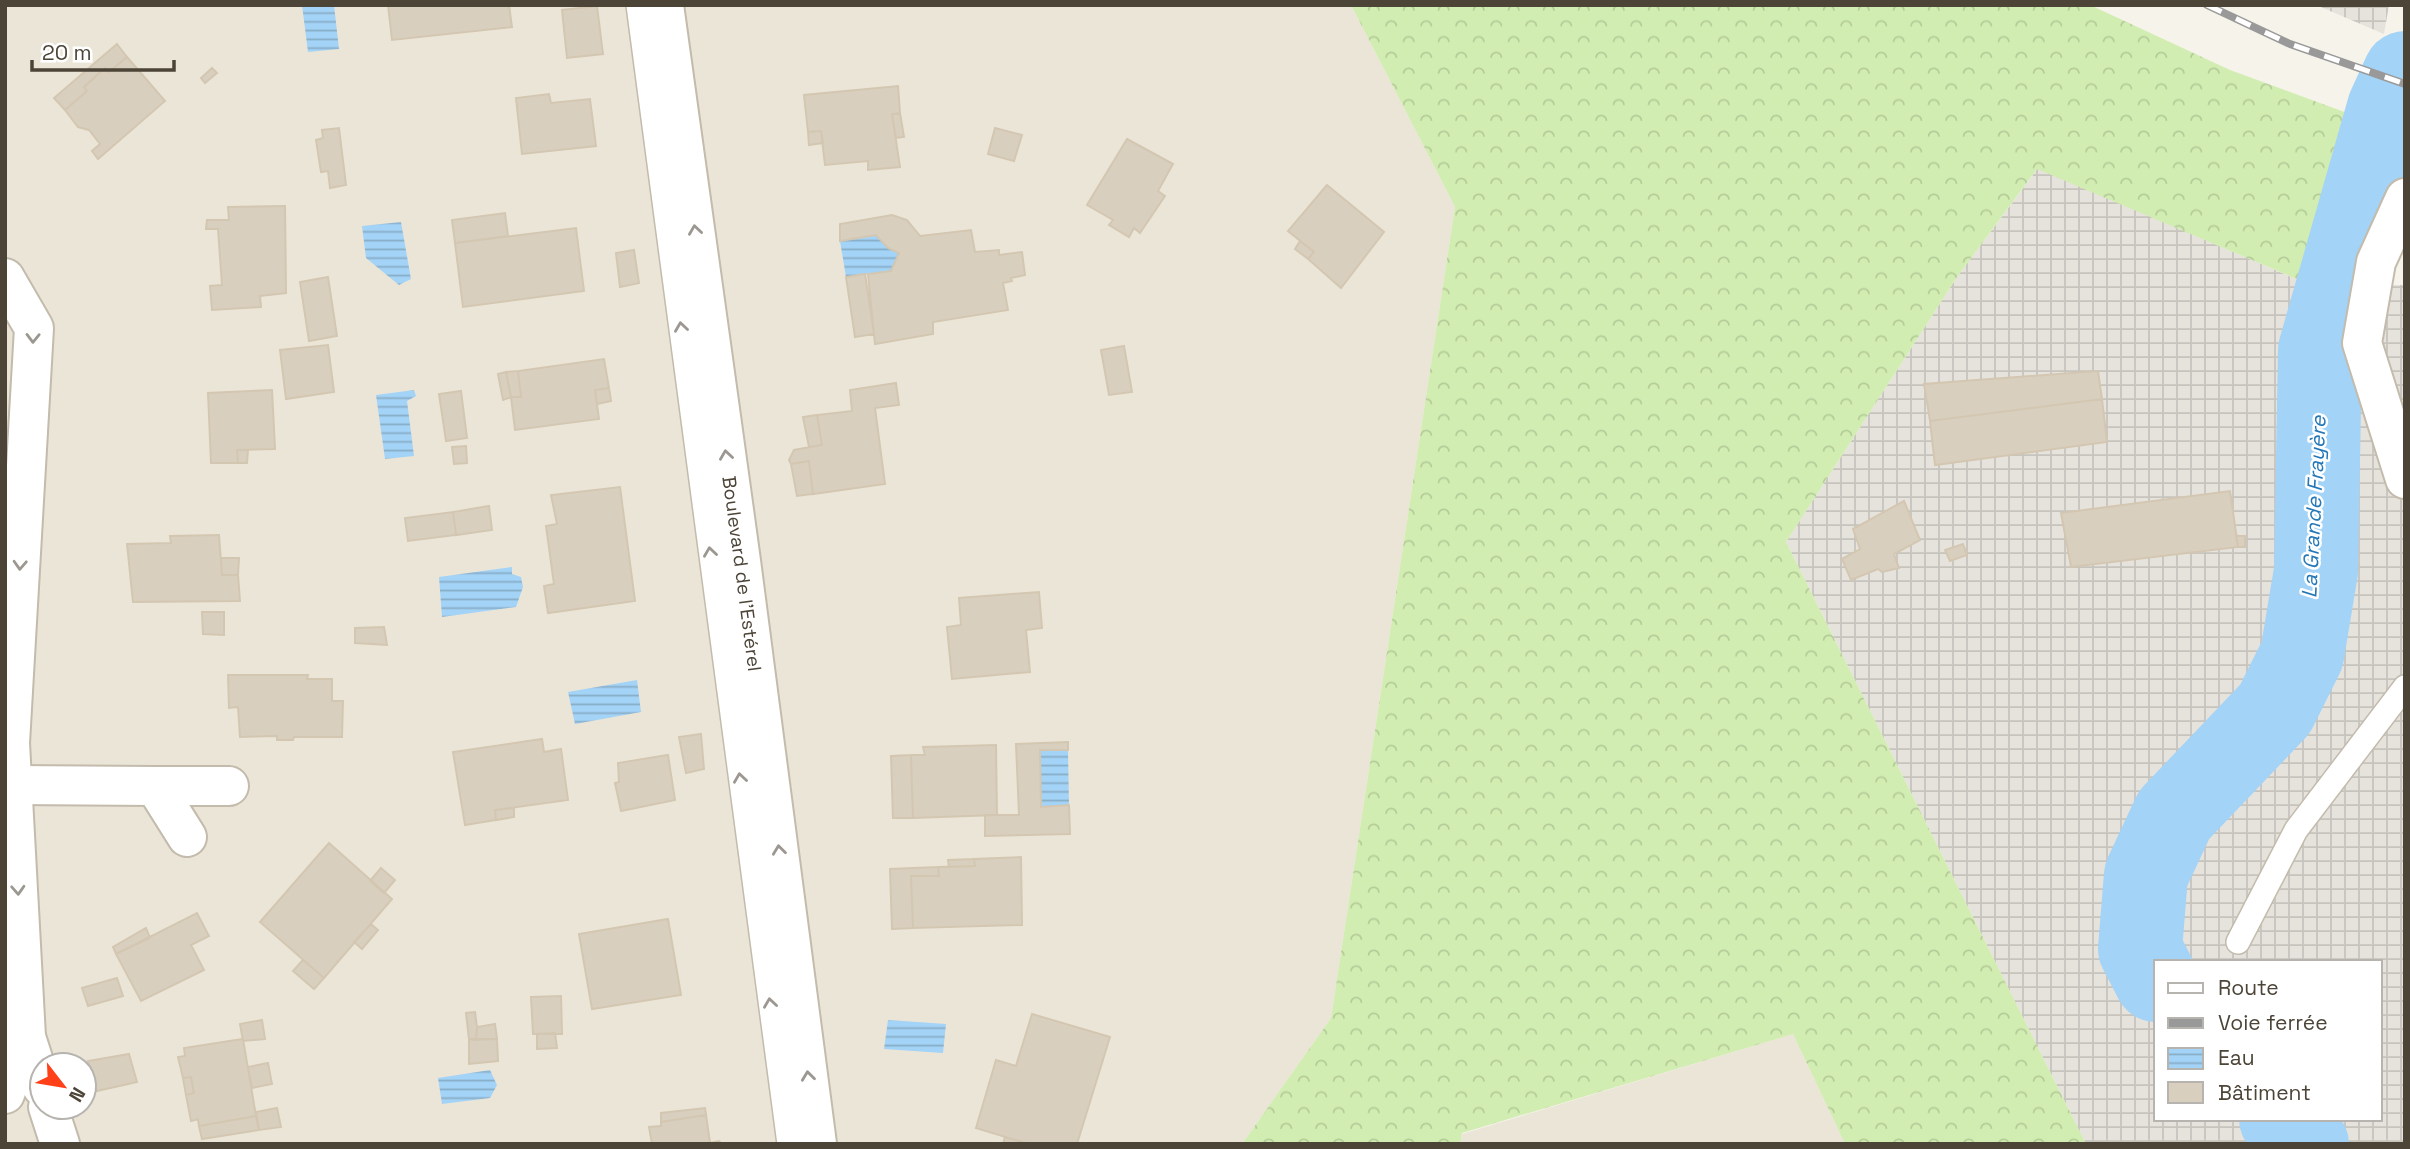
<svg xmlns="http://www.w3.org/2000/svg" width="2410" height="1149" font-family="'Space Grotesk',sans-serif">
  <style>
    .residential { fill: #ebe5d8; fill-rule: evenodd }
    .industrial { fill: url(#industrial-grid); fill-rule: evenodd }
    .forest { fill: url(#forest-crowns) }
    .water { fill: url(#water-rules) }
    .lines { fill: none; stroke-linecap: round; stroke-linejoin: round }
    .river { stroke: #a3d3f6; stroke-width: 84 }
    .building { fill: #d9cfbf; stroke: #d4c7b1; stroke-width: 2 }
    .service-casing { stroke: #c3bbac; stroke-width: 26 }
    .minor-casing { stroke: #c3bbac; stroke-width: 42 }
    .tertiary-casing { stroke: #c3bbac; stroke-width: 42 }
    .service { stroke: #fff; stroke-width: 23 }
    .minor { stroke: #fff; stroke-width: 38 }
    .tertiary { stroke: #fff; stroke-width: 38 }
    .rail-casing { stroke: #999; stroke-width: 8 }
    .rail { stroke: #fff; stroke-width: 5; stroke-dasharray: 16; stroke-linecap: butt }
    .oneway { stroke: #9c9891 }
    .labels { text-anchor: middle; stroke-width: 5; stroke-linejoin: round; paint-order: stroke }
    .street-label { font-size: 19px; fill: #4b4437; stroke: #fff }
    .water-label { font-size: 21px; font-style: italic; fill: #2578b8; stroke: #fff }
  </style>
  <defs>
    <pattern id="industrial-grid" width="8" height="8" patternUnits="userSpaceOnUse" patternTransform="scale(1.75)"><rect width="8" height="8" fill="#e6e2dc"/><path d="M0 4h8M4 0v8" fill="none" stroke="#c7c3bd"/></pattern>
    <pattern id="forest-crowns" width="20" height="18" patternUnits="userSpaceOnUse" patternTransform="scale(1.75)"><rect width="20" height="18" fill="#d1edb1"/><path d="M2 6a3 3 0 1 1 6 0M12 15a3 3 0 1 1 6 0" fill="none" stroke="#b5cc99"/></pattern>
    <pattern id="water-rules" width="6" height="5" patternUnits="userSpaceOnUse" patternTransform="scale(1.75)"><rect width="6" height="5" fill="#a3d3f6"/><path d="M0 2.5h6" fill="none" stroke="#87adc8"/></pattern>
  </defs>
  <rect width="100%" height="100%" fill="#f6f3ea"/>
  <path class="residential" d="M5 5H1351L1455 207 1331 1018 1242 1144H5ZM42 1065H84V1107H42Z
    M1793 1034 1845 1144H1460L1462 1134Z"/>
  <path class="industrial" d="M2316 5H2389L2384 34Z
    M2038 168 2310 285H2405V1144H2086L1786 542 1957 277ZM2156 962H2380V1119H2156Z"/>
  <path class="forest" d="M1351 5H2090L2230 70 2358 117 2311 285 2037 169 1957 277 1786 542 2086 1144H1845L1793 1034 1462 1133 1460 1144H1242L1331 1018 1455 207Z"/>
  <path class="water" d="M302 5H334L339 49 308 52Z
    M401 222 411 279 399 285 366 258 362 226Z
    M876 235 888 248 899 253 891 271 846 277 840 241Z
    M414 390 416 396 407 401 414 456 385 459 376 395Z
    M512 567V574L521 577 523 587 516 607 442 617 439 577Z
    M637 680 641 712 575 724 568 692Z
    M1040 750H1068L1069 805 1041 807Z
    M888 1020 946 1024 943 1053 884 1049Z
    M490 1070 497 1085 490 1098 442 1104 438 1078Z"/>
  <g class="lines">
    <path class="river" d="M2156 980 2140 949 2146 875 2174 815 2275 709 2302 655 2316 571 2320 350 2389 108 2405 73
      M2281 1119 2307 1144"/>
  </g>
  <path class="building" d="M388 5H509L512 27 392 40Z
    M597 6 603 54 567 58 562 10Z
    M117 44 127 57 109 72 105 68 84 87 87 91 65 110 54 98Z
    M127 57 165 101 98 159 92 151 100 144 89 130 78 127 65 110 87 91 84 87 105 68 109 72Z
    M212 68 217 73 205 83 201 78Z
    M898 86 900 113 892 114 900 167 868 170V161L825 165 821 131 808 132 804 95Z
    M549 94 551 103 590 99 596 146 522 154 516 98Z
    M900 113 904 137 896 138 892 114Z
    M339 128 346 185 330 188 328 171 321 172 316 140 323 138 322 130Z
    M995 128 1022 135 1014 161 988 154Z
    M821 131 823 143 809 145 808 132Z
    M1127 139 1173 164 1158 191 1165 196 1140 233 1134 228 1129 237 1109 225 1113 220 1087 205Z
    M1327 185 1384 232 1341 288 1308 259 1314 252 1288 231Z
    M285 206 286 293 260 296 261 307 212 310 210 286 222 285 218 229H206L207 220H229L228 207Z
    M505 213 508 236 455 243 452 220Z
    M892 215 907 220 920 236 971 230 975 252 999 250V255L1022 252 1025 275 1011 278 1012 281 1003 283 1008 310 933 322V334L875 344 868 274 891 271 899 253 888 248 876 235 840 241V224Z
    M576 228 584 291 463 307 455 243Z
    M1300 241 1314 252 1308 259 1295 249Z
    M634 250 639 283 620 287 616 253Z
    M865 274 874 334 855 337 846 277Z
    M328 277 337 336 309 341 300 282Z
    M328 345 334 392 286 399 280 350Z
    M1124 346 1132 392 1109 395 1101 350Z
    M604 359 609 388 595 390 599 419 515 430 511 397H521L518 371Z
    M518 371 521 397H511L506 372Z
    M2098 371 2102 399 1930 421 1924 384Z
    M506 372 511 397 503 400 498 374Z
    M896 383 899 405 875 408 885 484 813 494 809 461 791 464 789 460 794 450 822 445 817 415 852 411 850 390Z
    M609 388 611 401 597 404 595 390Z
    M272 390 275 449 237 450 238 463H211L208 393Z
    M461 391 467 438 446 441 439 394Z
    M2102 399 2107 442 1935 465 1930 421Z
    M817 415 822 445 809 447 803 417Z
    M466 446 467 463 454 464 452 447Z
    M237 450H248L247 463H238Z
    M809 461 813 494 797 496 791 464Z
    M620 487 635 601 548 613 544 586 554 584 546 526 557 524 551 495Z
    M2230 491 2238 547 2071 567 2061 513Z
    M1904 501 1920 540 1894 554 1899 568 1882 572 1878 569 1851 580 1842 559 1860 549 1853 529Z
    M489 506 492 530 456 535 453 512Z
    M453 512 456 535 408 541 405 518Z
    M219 535 222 575H238L240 601 133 602 127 544 171 543 170 536Z
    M2236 536H2245V547H2238Z
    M1963 544 1967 555 1950 561 1945 550Z
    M221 558H239L238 575H222Z
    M1039 592 1042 628 1026 630 1030 672 952 679 947 627 961 625 959 598Z
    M202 612H224V635L203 634Z
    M384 627 387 645 355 643V628Z
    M228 675H308L307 679H332V701H343L342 737H294L293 740H277V736L240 737 238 707 229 708Z
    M701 734 704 769 686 773 679 737Z
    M542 739 544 752 561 749 568 800 495 810 496 820 465 825 453 752Z
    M1068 742V750H1040L1041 807 1069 805 1070 834 985 836V815H1019L1016 744Z
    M996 745 997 815 913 818 911 755H925L923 747Z
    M668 755 675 800 621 811 615 783 619 782 618 763Z
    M911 755 913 818H893L891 756Z
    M514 808V817L496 820 495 810Z
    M329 843 392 899 324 978 260 922Z
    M1021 857 1022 925 913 928 911 876H939L938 867 975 866 974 859Z
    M974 859 975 866 949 867 948 860Z
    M938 867 939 876H911L913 928 892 929 890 869Z
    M381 868 395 880 384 893 370 881Z
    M197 913 209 936 191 945 204 970 141 1001 116 954Z
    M668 919 681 995 592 1009 579 934Z
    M371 924 378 930 362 949 354 942Z
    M146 928 150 938 116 954 113 947Z
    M303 960 324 978 314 989 293 971Z
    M117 978 123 996 88 1006 82 988Z
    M561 996 562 1034H533L531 997Z
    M475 1012 477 1027 476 1040 469 1039 466 1013Z
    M1032 1014 1110 1037 1077 1144H1029L976 1128 996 1060 1016 1066Z
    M262 1020 265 1039 243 1041 240 1024Z
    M495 1024 497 1039 476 1040 477 1027Z
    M555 1033 557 1048 537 1049V1034Z
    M243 1039 256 1116 199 1126 198 1119 191 1121 186 1095 194 1093 191 1077 183 1078 178 1057 185 1056 184 1048Z
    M469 1039H497L498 1061 469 1064Z
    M129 1054 137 1082 97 1091 88 1061Z
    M268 1063 272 1084 252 1088 248 1067Z
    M191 1077 194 1093 186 1095 183 1078Z
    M277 1108 281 1127 259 1130 256 1112Z
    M705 1108 706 1115 661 1122V1113Z
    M706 1115 710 1143 719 1141 722 1144H652L649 1127 661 1126V1122Z
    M256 1116 259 1130 202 1139 199 1126Z
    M1005 1137 1029 1144H1003Z"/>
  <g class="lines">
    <defs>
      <path id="service" d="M638 5 789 1144
        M2238 942 2296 830 2405 687"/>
      <path id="minor" d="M2405 198 2376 262 2362 343 2405 479
        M13 785 155 786 187 837
        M155 786H229
        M5 1029 26 1037 5 1094"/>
      <g id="tertiary">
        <path id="s1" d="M664 5 741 561 817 1144"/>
        <path d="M5 278 34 328 10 743 26 1037 42 1087"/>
        <path d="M48 1107 60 1144"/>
      </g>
    </defs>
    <use href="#service" class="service-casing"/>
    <use href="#minor" class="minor-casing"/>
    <use href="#tertiary" class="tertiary-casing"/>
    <use href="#service" class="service"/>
    <use href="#minor" class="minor"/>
    <use href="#tertiary" class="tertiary"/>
    <defs>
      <path id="rail" d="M2207 5 2290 44 2405 84"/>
    </defs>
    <use href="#rail" class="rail-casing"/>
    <use href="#rail" class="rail"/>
  </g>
  <defs><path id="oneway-chevron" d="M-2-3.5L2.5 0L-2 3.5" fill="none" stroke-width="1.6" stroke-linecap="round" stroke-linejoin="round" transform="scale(1.75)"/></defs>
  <g class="oneway">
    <use href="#oneway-chevron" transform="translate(695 230) rotate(-98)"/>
    <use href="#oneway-chevron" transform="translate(681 327) rotate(-98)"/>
    <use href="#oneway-chevron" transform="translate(33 338) rotate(91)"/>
    <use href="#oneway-chevron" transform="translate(726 455) rotate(-98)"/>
    <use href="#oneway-chevron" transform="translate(710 552) rotate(-98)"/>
    <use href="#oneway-chevron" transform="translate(20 565) rotate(93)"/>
    <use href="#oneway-chevron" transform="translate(740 778) rotate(-98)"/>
    <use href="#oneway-chevron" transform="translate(779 850) rotate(-97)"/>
    <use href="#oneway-chevron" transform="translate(18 890) rotate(87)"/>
    <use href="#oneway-chevron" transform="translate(770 1003) rotate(-98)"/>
    <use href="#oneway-chevron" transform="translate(808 1076) rotate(-97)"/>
  </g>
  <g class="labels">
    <g class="street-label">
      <text dy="7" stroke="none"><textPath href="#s1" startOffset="574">Boulevard de l'Estérel</textPath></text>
    </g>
    <g class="water-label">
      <text transform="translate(2314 507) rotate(-87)" y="7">La Grande Frayère</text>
    </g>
  </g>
  <rect width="2410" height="1149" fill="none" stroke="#4b4437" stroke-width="14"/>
  <rect x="2154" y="960" width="228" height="161" fill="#ffffff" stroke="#b7b4af" stroke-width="2"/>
  <rect x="2168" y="983" width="35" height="10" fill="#ffffff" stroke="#b7b4af" stroke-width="2"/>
  <text x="2218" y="995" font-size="21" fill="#4b4437">Route</text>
  <rect x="2168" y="1018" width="35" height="10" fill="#999999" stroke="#b7b4af" stroke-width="2"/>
  <text x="2218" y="1030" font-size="21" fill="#4b4437">Voie ferrée</text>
  <rect x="2168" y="1048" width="35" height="21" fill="url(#water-rules)" stroke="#b7b4af" stroke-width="2"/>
  <text x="2218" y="1065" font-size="21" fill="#4b4437">Eau</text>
  <rect x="2168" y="1082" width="35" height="21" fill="#d9cfbf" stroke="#b7b4af" stroke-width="2"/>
  <text x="2218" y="1100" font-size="21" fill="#4b4437">Bâtiment</text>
  <g transform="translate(63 1086) rotate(121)"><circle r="33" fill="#ffffff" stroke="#b7b4af" stroke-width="2"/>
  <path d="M0-5L12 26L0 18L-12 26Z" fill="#ff4019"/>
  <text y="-10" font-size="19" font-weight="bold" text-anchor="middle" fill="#4b4437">N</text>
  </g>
  <path d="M32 60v10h142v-10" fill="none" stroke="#4b4437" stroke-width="3.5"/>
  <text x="42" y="60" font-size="21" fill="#4b4437" stroke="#ffffff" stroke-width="5" paint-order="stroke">20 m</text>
</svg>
